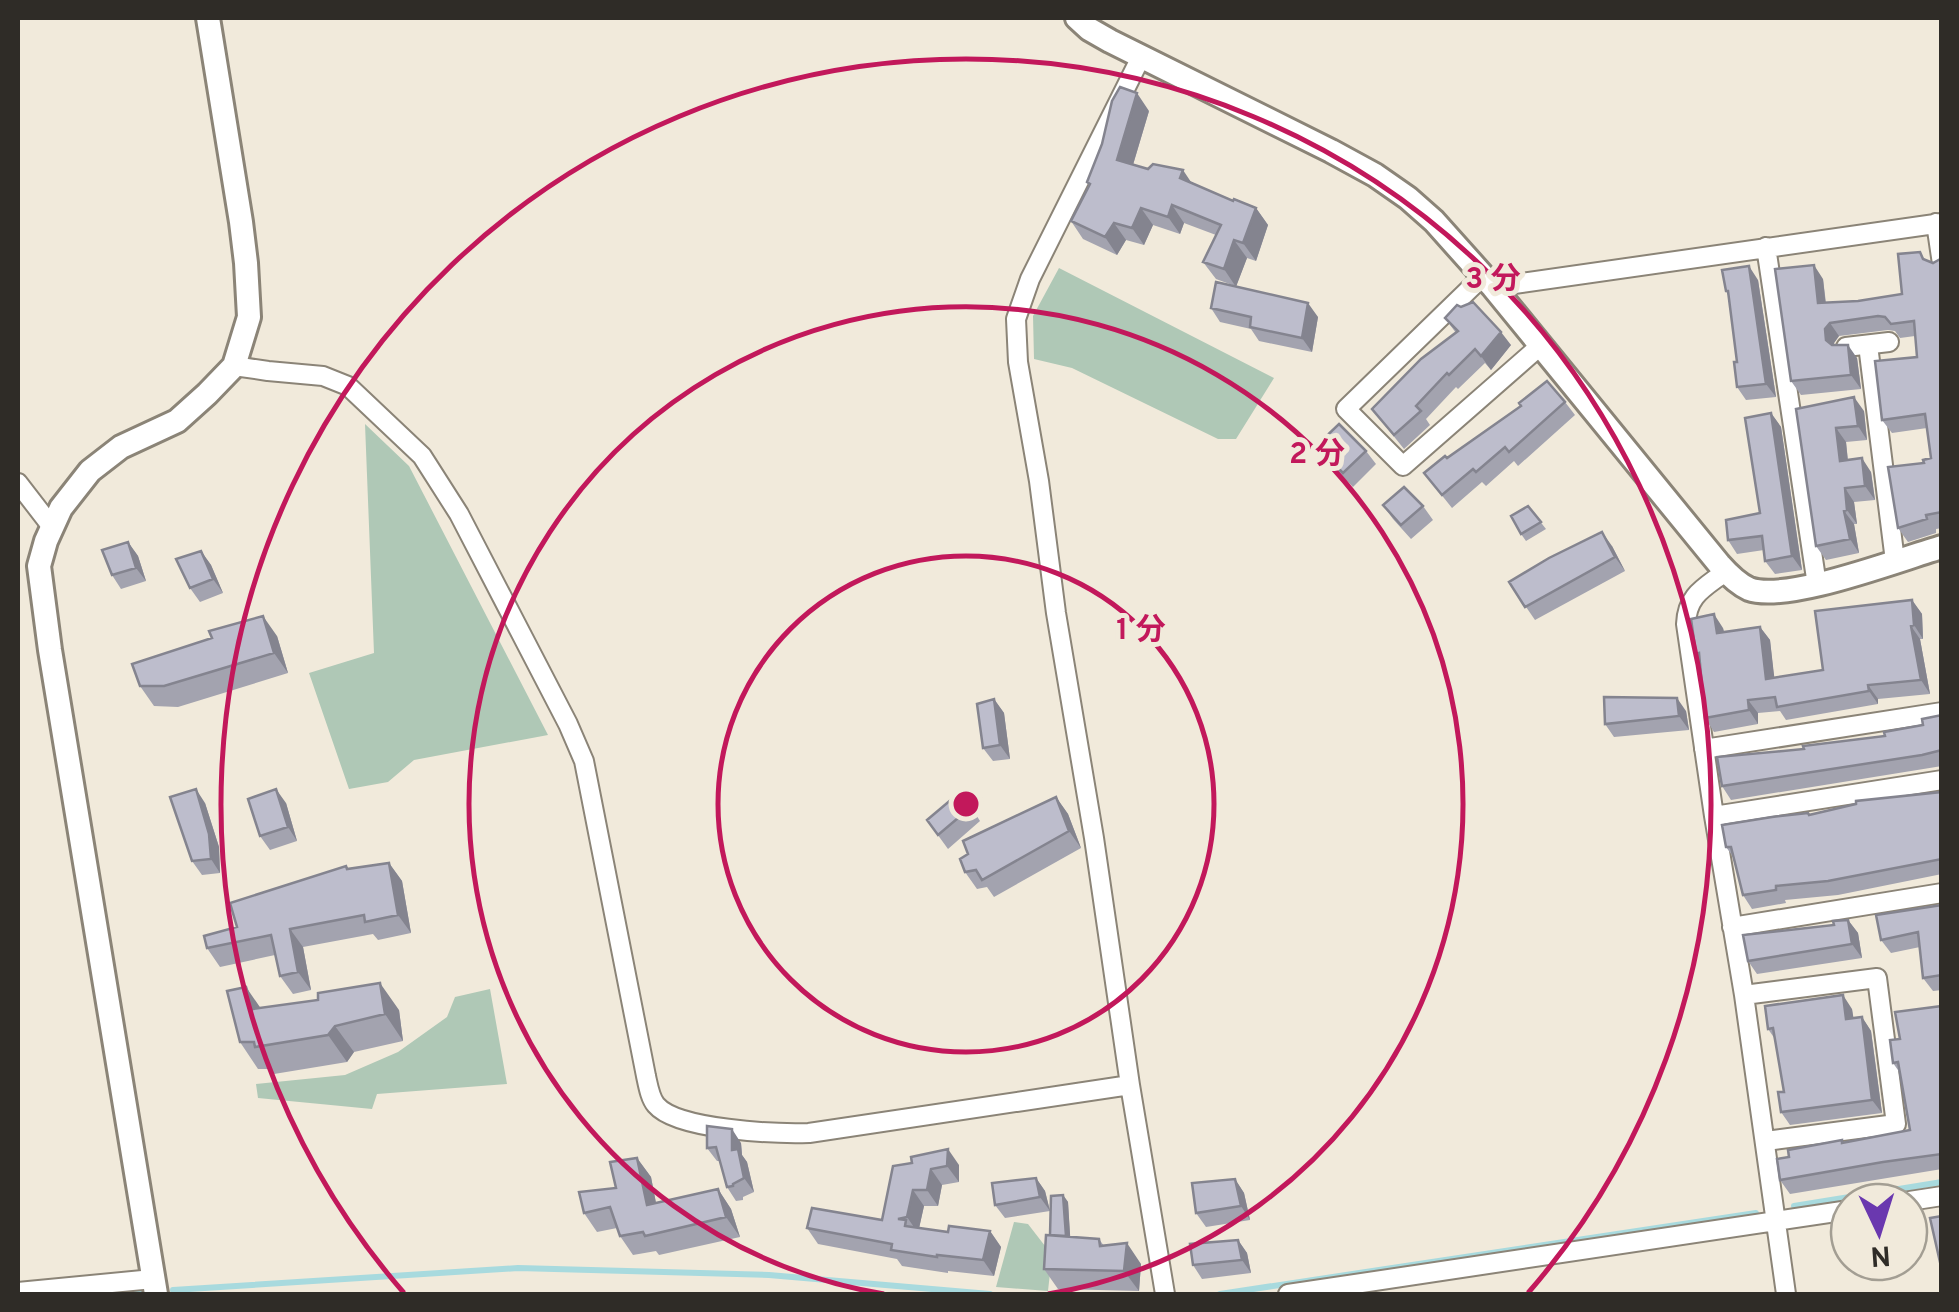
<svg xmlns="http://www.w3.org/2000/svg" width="1959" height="1312" font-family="Overpass,'Noto Sans JP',sans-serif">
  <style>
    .green { fill: #afc8b6 }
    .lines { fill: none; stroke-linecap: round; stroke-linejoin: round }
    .stream { stroke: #a8dade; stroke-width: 6 }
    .street-casing { stroke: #8b8477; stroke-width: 22 }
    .secondary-casing { stroke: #8b8477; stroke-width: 28 }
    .street { stroke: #fff; stroke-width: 18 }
    .secondary { stroke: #fff; stroke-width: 22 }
    .wall { fill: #a3a3af }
    .shaded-wall { fill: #84848f }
    .building { fill: #bdbdcc; stroke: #84848f; stroke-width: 2.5 }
    .ring { fill: none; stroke: #c2185b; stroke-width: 5 }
    .centre { fill: #c2185b; stroke: #f1eadb; stroke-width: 5 }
    .ring-label { font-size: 30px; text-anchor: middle; font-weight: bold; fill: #c2185b; stroke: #f1eadb; stroke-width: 10; stroke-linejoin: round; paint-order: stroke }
  </style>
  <rect width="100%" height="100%" fill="#f1eadb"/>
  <path class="green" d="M1059 268 1274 378 1236 439H1218L1072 368 1034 359 1033 316Z
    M365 424 409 466 548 735 414 760 388 782 349 789 309 673 374 653Z
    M490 989 507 1084 377 1094 372 1109 258 1098 256 1084 345 1075 398 1052 447 1017 455 997Z
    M1014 1222 1028 1224 1052 1255 1048 1291 996 1287Z"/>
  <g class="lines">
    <path class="stream" d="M1794 1206 1942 1182
      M173 1290 518 1268 769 1275 990 1294
      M103 1294 141 1291
      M1220 1294 1756 1213"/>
    <defs>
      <path id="street" d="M1141 57 1030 279 1016 319 1018 362 1039 481 1056 613 1094 838 1130 1085 1165 1294
        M1936 223 1942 264
        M1766 247 1817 585
        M1483 276 1346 409 1403 466 1540 346
        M1493 287 1942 223
        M1868 345 1895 561
        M1846 347 1889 342
        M234 366 268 371 323 376 348 386 422 456 459 514 568 724 584 761 646 1076C648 1085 650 1098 656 1105 677 1130 776 1134 809 1133L1130 1085
        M18 483 52 527
        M1725 572C1704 588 1687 595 1686 624L1714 816 1744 995 1786 1294
        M1704 749 1942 712
        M1714 816 1942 780
        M1732 927 1942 893
        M1744 995 1877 978 1896 1124 1766 1141
        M1903 1202 1942 1196
        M18 1292 153 1279
        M1288 1294 1849 1210"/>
      <path id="secondary" d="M1077 18 1089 29 1110 41 1331 151 1375 175 1408 198 1434 221 1493 287 1719 564C1727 573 1738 584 1749 589 1787 603 1900 559 1942 547
        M156 1294 50 650 39 566 46 541 61 508 90 471 121 447 177 421 207 394 234 366 249 317 246 263 241 222 208 18"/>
    </defs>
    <use href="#street" class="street-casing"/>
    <use href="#secondary" class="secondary-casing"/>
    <use href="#street" class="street"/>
    <use href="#secondary" class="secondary"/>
  </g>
  <path class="wall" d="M1149 111 1133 165 1192 183 1233 201 1256 208 1268 225 1256 261 1247 258 1236 286 1318 317 1312 352 1259 341 1251 329 1220 322 1211 308 1235 286 1216 279 1203 262 1216 235 1184 223 1180 234 1153 225 1144 245 1126 240 1117 255 1083 239 1071 221 1089 185 1087 182Z
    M1920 252 1925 260 1933 263 1942 258V528L1936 529V533L1908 542 1898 528 1924 463 1931 458 1927 428 1892 433 1882 420 1917 357 1915 336 1900 338 1895 331 1888 330 1839 336 1834 343V345L1857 358 1861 389 1801 395 1791 381 1823 279 1826 303 1858 301 1902 294Z
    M1758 280 1776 397 1746 400 1737 387V362L1728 295 1726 291Z
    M1445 318 1511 345 1491 370 1485 363 1458 389 1456 387 1426 419 1430 425 1404 449 1372 409 1456 333Z
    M1565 402 1575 415 1518 466 1514 461 1486 486 1482 482 1452 508 1424 473 1447 458Z
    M1796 409 1864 411 1867 440 1846 442 1848 460 1871 472 1875 500 1854 502 1857 524H1854L1859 553 1826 560 1816 546Z
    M1771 413 1781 427 1802 570 1775 574 1765 561 1764 550 1737 554 1728 540 1760 513Z
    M1316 446 1366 451 1376 464 1353 487 1326 459Z
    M1383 505 1423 506 1433 520 1411 539 1393 519Z
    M1528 506 1546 529 1526 541 1521 534Z
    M128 542 138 556 146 581 121 589 112 575Z
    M1612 546 1625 571 1535 620 1509 582Z
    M201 551 211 565 223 593 200 602 190 588Z
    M1912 600 1922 614 1923 639H1920L1930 694 1878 699V704L1786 720 1780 711 1758 713V724L1714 732 1705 718 1700 660 1696 654 1723 628 1724 632 1760 627 1770 640 1774 678 1823 670Z
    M277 636 288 673 178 707 154 706 140 686Z
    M994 699 1004 713 1010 759 993 761 983 748Z
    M1686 711 1689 730 1614 737 1605 724Z
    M1942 715V766L1731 800 1722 786 1804 749 1885 736 1923 725Z
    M1942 792V874L1838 895 1785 900 1786 903 1752 909 1743 895 1734 858 1726 847 1810 814Z
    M1056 797 1068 814 1081 848 994 897 987 887 977 889 965 872Z
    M205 803 219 847 220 873 202 875 192 861Z
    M286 803 297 841 270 850 260 836Z
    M971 807 980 821 948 849 927 820Z
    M389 863 402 881 411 933 378 940 373 934 303 947 311 990 293 994 280 976 275 955 220 967 207 948 237 927 348 869Z
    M1942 905V990L1933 991 1923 978 1920 947 1891 953 1881 940Z
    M1848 920 1858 933 1862 958 1757 974 1748 961Z
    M1942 1006V1169L1790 1194 1780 1180 1789 1157 1843 1142 1910 1130 1900 1073 1893 1063 1900 1039Z
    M260 1008 399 1010 403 1041 354 1052 347 1062 274 1074 270 1069H258L240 1042Z
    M1852 1009 1853 1018 1862 1017 1871 1031 1882 1113 1790 1125 1781 1112 1784 1092 1775 1039 1768 1029Z
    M741 1143 742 1155 747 1162 754 1192 743 1197V1200L736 1201 727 1187 720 1161H717L707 1148Z
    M637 1158 651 1177 656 1203 718 1189 731 1209 740 1237 659 1255 656 1251 633 1255 620 1236 617 1228 597 1232 584 1213 616 1188Z
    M959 1165V1182L942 1185 938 1206H924L919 1228 948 1232 990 1231 1001 1247 994 1276 948 1271V1273L902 1266 897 1259 818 1244 807 1228 882 1220 893 1166Z
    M1036 1178 1045 1191 1050 1211 1005 1218 995 1205Z
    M1235 1179 1244 1193 1250 1220 1206 1227 1196 1213Z
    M1063 1195 1068 1202 1070 1237 1099 1239 1104 1246 1141 1264 1139 1291 1058 1289 1044 1269Z
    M1238 1240 1247 1253 1251 1273 1202 1279 1193 1265Z"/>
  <path class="shaded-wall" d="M1137 93 1149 111 1129 178 1117 160Z
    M1183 170 1195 188 1180 178Z
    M1172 205 1184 223 1180 234 1168 217Z
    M1141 208 1153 225 1144 245 1132 228Z
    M1256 208 1268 225 1256 261 1243 243Z
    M1114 223 1126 240 1117 255 1105 237Z
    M1234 240 1247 258 1236 287 1224 269Z
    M1814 265 1823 279 1827 317 1818 303Z
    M1749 266 1758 280 1776 397 1766 384Z
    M1308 303 1318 317 1312 352 1302 338Z
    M1830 323 1839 336 1834 343 1836 354 1826 340 1825 329Z
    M1501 332 1511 345 1491 370 1481 356Z
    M1848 345 1857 358 1861 389 1851 375Z
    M1854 397 1864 411 1867 440 1858 426Z
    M1771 413 1781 427 1802 570 1792 556Z
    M1836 428 1846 442 1849 474 1840 461Z
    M1862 458 1871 472 1875 500 1865 486Z
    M1845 488 1854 502 1857 524 1847 510Z
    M1844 511 1854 524 1859 553 1850 539Z
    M1602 532 1612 546 1625 571 1615 557Z
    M128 542 138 556 146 581 136 568Z
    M201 551 211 565 223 593 213 579Z
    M1912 600 1922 614 1923 639 1914 625Z
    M1714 614 1723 628 1727 646 1717 633Z
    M263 616 277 636 288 673 274 653Z
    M1911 626 1920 639 1930 694 1921 680Z
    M1760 627 1770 640 1776 692 1766 679Z
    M1868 685 1878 699V704L1869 691Z
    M1677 698 1686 711 1689 730 1679 716Z
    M994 699 1004 713 1010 759 1000 745Z
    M1748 700 1758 713V724L1749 710Z
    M196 789 205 803 219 847 220 873 211 859Z
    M276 789 286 803 297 841 288 827Z
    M1056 797 1068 814 1081 848 1069 831Z
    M389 863 402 881 411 933 398 915Z
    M1848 920 1858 933 1862 958 1852 944Z
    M290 929 303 947 311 990 298 972Z
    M380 983 399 1010 403 1041 385 1014Z
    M246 987 264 1013 253 1009Z
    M1843 995 1852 1009 1856 1033 1846 1019Z
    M1862 1017 1871 1031 1882 1113 1872 1100Z
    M335 1026 354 1052 347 1062 328 1035Z
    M732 1129 741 1143 742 1155 747 1162 754 1192 744 1178 732 1150Z
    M948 1149 959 1165V1182L947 1166Z
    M637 1158 651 1177 660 1224 647 1205Z
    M931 1169 942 1185 938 1206 927 1190Z
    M1036 1178 1045 1191 1050 1211 1040 1197Z
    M1235 1179 1244 1193 1250 1220 1241 1206Z
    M718 1189 731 1209 740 1237 726 1217Z
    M913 1190 924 1206 918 1233 907 1217Z
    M1063 1195 1068 1202 1071 1249 1067 1242Z
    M990 1231 1001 1247 994 1276 983 1260Z
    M1238 1240 1247 1253 1251 1273 1242 1260Z
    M1127 1243 1141 1264 1139 1291 1124 1271Z"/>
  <path class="building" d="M1120 87 1137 93 1117 160 1148 169 1153 164 1183 170 1180 178 1233 201 1234 199 1256 208 1243 243 1234 240 1224 269 1203 262 1221 225 1172 205 1168 217 1141 208 1132 228 1114 223 1105 237 1071 221 1090 184 1087 182 1102 144 1112 101Z
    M1920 252 1923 259 1933 263 1942 258V512L1926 515 1927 519 1898 528 1888 467 1924 463 1923 460 1931 458 1925 414 1882 420 1875 361 1917 357 1914 321 1891 324 1885 317 1878 316 1830 323 1825 329 1826 340 1832 345H1848L1851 375 1791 381 1775 269 1814 265 1818 303 1858 301 1902 294 1898 254Z
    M1749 266 1766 384 1737 387 1734 362H1737L1728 291H1726L1722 270Z
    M1216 282 1308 303 1302 338 1250 327 1251 317 1211 308Z
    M1473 302 1501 332 1481 356 1475 349 1449 375 1447 373 1416 406 1421 411 1394 435 1372 409 1421 359 1458 331 1445 318 1457 305 1461 307Z
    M1547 381 1565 402 1509 452 1505 447 1476 472 1473 469 1442 495 1424 473 1445 456 1447 458 1521 406 1519 403Z
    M1854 397 1858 426 1836 428 1840 461 1862 458 1865 486 1845 488 1847 510 1844 511 1850 539 1816 546 1796 409Z
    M1771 413 1792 556 1765 561 1762 536 1728 540 1726 520 1760 513 1745 418Z
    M1339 424 1366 451 1343 473 1316 446Z
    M1404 487 1423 506 1401 525 1383 505Z
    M1528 506 1541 522 1521 534 1511 516Z
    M1602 532 1615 557 1525 607 1509 582 1549 558Z
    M128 542 136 568 112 575 102 550Z
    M201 551 213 579 190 588 176 559Z
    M1912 600 1914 625 1911 626 1921 680 1868 685 1869 691 1777 707 1775 697 1748 700 1749 710 1705 718 1699 653 1696 654 1691 619 1714 614 1717 633 1760 627 1766 679 1823 670 1815 611Z
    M263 616 274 653 164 686H140L132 664 212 638 209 631Z
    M1604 697 1677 698 1679 716 1605 724Z
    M994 699 1000 745 983 748 977 704Z
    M1942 715V750L1922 755 1722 786 1717 757 1804 749 1803 746 1885 736 1884 732 1923 725 1922 719Z
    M196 789 209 834 211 859 192 861 170 797Z
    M276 789 288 827 260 836 248 799Z
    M1942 792V859L1828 881 1776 886V890L1743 895 1731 847H1726L1722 825 1772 817 1808 813 1809 815 1856 804V801Z
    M959 793 971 807 938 835 927 820Z
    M1056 797 1069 831 982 880 976 870 965 872 960 859 968 854 963 841Z
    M389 863 398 915 365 922 364 915 290 929 298 972 280 976 271 935 207 948 204 936 237 927 230 903 346 866 347 869Z
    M1942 905V975L1923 978 1918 932 1881 940 1876 915Z
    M1848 920 1852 944 1748 961 1743 935 1834 925 1833 921Z
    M380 983 385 1014 335 1026 328 1035 255 1047 254 1042H240L227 991 246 987 253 1009 318 1000V993Z
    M1843 995 1846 1019 1862 1017 1872 1100 1781 1112 1778 1092H1784L1773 1028 1768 1029 1765 1006Z
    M1942 1006V1154L1883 1162 1780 1180 1777 1159 1789 1157 1788 1150 1842 1140V1143L1910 1130 1898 1062 1893 1063 1890 1040 1900 1039 1895 1012Z
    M707 1126 732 1129V1150L738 1149 744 1178 733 1184V1186L727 1187 716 1147 707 1148Z
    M948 1149 947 1166 931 1169 927 1190H913L907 1217 898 1219 906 1220 905 1226 948 1232 949 1226 990 1231 983 1260 937 1255V1257L891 1250 892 1244 807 1228 812 1208 882 1220 893 1166 912 1163 911 1157Z
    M637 1158 647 1205 718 1189 726 1217 645 1236 643 1232 620 1236 610 1207 584 1213 579 1192 616 1188 610 1162Z
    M1036 1178 1040 1197 995 1205 992 1183Z
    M1235 1179 1241 1206 1196 1213 1192 1183Z
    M1063 1195 1066 1236 1050 1235 1051 1196Z
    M1942 1216V1271L1930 1218Z
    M1046 1235 1099 1239 1100 1246 1127 1243 1124 1271 1044 1269Z
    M1238 1240 1242 1260 1193 1265 1190 1244Z"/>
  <g class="ring">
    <circle cx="966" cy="804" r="248"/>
    <path d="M884 1294A497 497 0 1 1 1048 1294"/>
    <path d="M404 1293A745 745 0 1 1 1528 1293"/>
  </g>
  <circle cx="966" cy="804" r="15" class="centre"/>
  <g class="ring-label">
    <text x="1493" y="288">3 分</text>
    <text x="1317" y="463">2 分</text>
    <text x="1141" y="639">1 分</text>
  </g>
  <rect width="1959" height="1312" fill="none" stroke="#2f2c27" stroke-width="40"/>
  <g transform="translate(1879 1232) rotate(176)"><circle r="48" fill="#f1eadb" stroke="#a39e93" stroke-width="2.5"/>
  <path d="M0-8L18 38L0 25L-18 38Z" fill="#6a38af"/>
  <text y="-15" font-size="28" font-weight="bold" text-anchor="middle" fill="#2f2c27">N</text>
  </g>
</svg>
